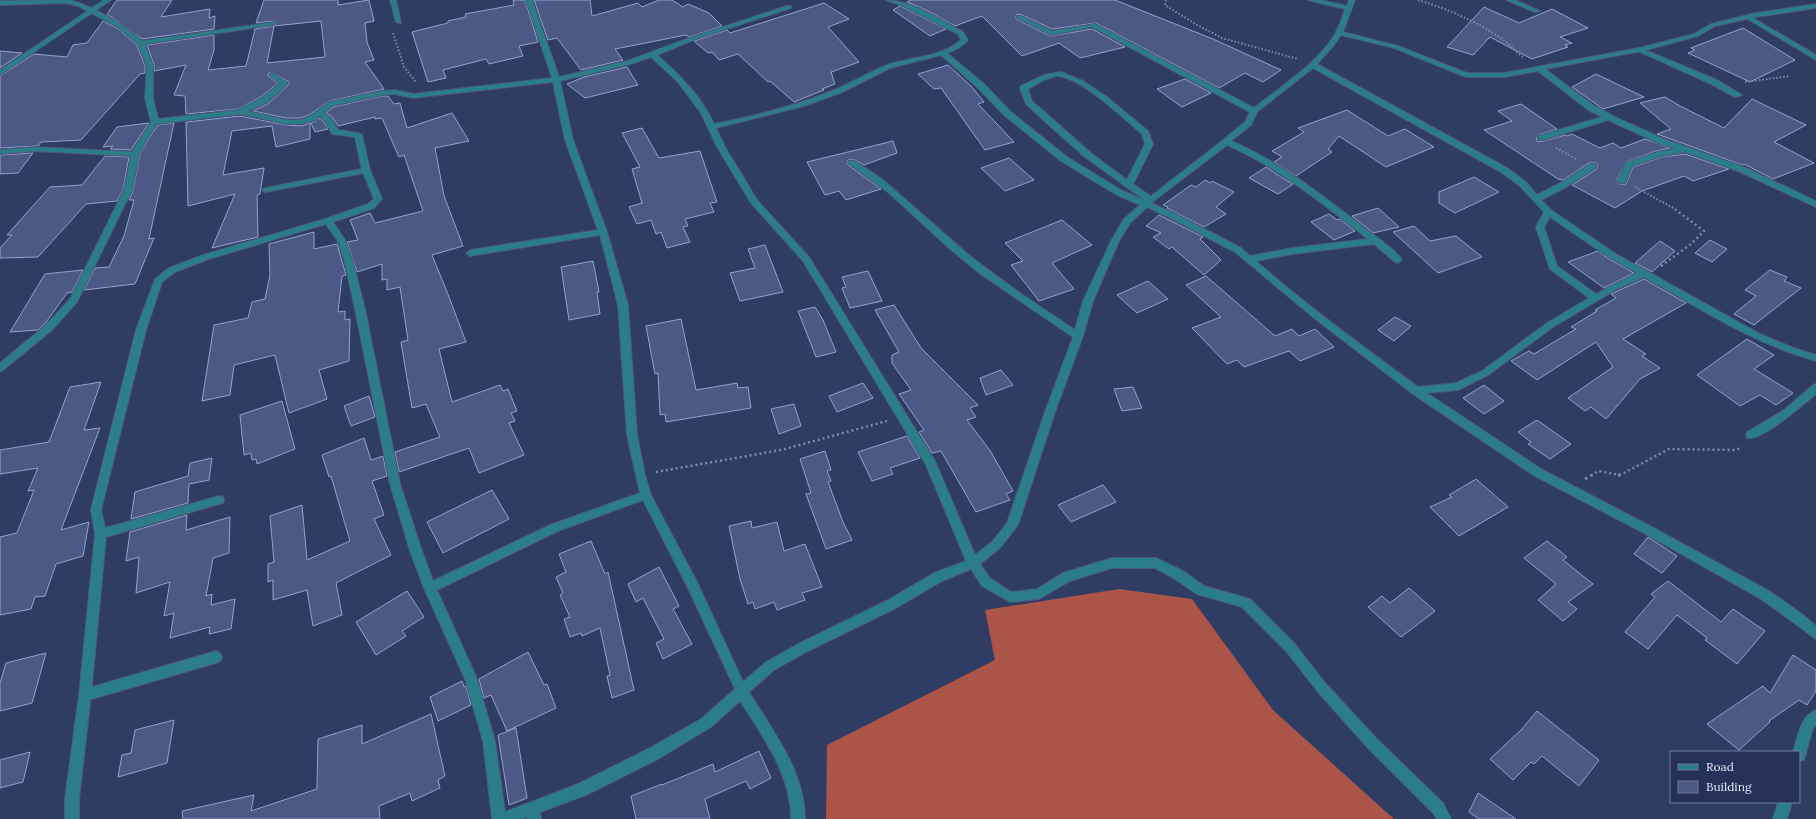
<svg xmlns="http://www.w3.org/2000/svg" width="1816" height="819" font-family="Lora,serif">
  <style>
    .forest { fill: #ab5549 }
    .building { fill: #4b5984; stroke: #92a2d2 }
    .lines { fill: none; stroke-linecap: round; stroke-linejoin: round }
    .service-casing { stroke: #4b587c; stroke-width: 2 }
    .minor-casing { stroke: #4b587c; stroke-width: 2 }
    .tertiary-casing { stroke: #4b587c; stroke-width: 2 }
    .path-far2 { stroke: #808aa9; stroke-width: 2; stroke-dasharray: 1.5 2; stroke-linecap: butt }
    .path-far1 { stroke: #808aa9; stroke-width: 2.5; stroke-dasharray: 2 3; stroke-linecap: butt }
    .path { stroke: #808aa9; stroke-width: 3; stroke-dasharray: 2.5 3.5; stroke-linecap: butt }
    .service { fill: #2c7d8a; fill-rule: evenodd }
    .minor { fill: #2c7d8a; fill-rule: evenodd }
    .tertiary { fill: #2c7d8a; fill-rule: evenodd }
  </style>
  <rect width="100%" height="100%" fill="#2f3c64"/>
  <path class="forest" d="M1119 589 1192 599 1273 710 1394 819H826L827 745 995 660 985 610Z"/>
  <path class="building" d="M117 0H172L161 17 210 9 209 18 215 16 214 29 142 39 107 14Z
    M264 0H338V5L369 0 374 21 365 23 367 42 374 60 365 62 384 89 330 101 309 115 300 118H286L253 111 269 103 289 84V82L271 72 268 74 269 77 278 83 261 97 238 109 186 114 185 96 174 95 186 65 154 71V65L147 45 214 35V50L208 70 246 66 255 29 274 26 267 63 325 57 321 21 274 26 276 24 275 21 256 23Z
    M513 0H525L538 42 519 46 523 56 489 64 486 59 443 70 446 78 428 82 412 32 448 23V21L466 17 465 14 514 5Z
    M534 0H590L592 16 638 3 642 7 659 0H672L683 7 688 4 709 13 722 26 689 37 686 35 615 49 623 60 581 70 557 38 548 40Z
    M911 0H1115L1213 39 1281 70 1263 82 1245 73 1219 88 1096 23 1052 29 1022 15 1017 14 1016 16V19L1050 36 1092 29 1125 47 1080 58 1059 43 1022 56 982 16 955 26 926 10 907 2Z
    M824 3 849 19 828 27 859 62 831 72 835 84 822 89 824 90 794 102 770 81 768 82 738 54 719 60 712 52 708 53 694 41 727 30 730 33Z
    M900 6 946 29 930 36 893 10Z
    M1484 7 1519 23 1552 9 1588 28 1560 37 1572 43 1565 45 1568 47 1532 59 1490 37 1473 55 1447 47Z
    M103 21 117 28 137 45 145 66V73L140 74 81 140 41 142 38 146 0 148V76L34 54 67 57 73 45 87 43Z
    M1743 28 1795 60 1750 82 1688 53 1695 50 1691 48Z
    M0 51 22 53 0 68Z
    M948 65 972 87 984 102 978 104 1014 142 985 150 941 88 934 89 918 74Z
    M627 67 638 85 585 98 567 84 584 77Z
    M1596 74 1644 97 1603 109 1572 87Z
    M1185 79 1211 93 1182 107 1157 89Z
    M382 96H388L394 104 400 103 407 128 452 113 469 141 435 148 444 196 463 246 432 255 449 297 466 342 439 349 452 402 500 385 503 391 508 389 517 411 511 413 515 421 509 423 524 455 479 473 469 448 399 472 395 452 440 437 426 404 412 408 401 342 408 340 400 287 387 290V279L382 280V264L357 272 347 242 358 240 350 220 370 213 375 223 423 211 404 155 399 157 382 118 375 119V117L338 126 332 117 326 113 333 107Z
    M1665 97 1680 106 1724 128 1752 99 1806 125 1774 142 1814 163 1773 179 1744 164 1742 165 1657 134 1671 129 1640 103Z
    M1521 104 1557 129 1538 135 1536 140 1538 142 1544 141 1565 135 1567 136 1572 134 1600 148 1613 143 1621 148 1645 139 1670 148 1656 151 1626 162 1617 180 1619 184H1626L1633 167 1662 157 1685 154 1729 169 1693 181 1684 176 1642 191 1615 208 1572 185 1597 169V163H1589L1563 180 1558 179 1484 130 1512 121 1498 111Z
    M1347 110 1388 136 1405 129 1434 147 1386 167 1339 136 1328 149 1332 152 1296 176 1274 162 1282 157 1272 151 1304 132 1298 128Z
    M240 116 286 125 301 126 310 123V139L276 147 272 126 232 131 223 175 264 168 260 194 257 195 258 237 212 248 235 194 188 206 186 122Z
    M319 118 324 122 328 129 315 132 311 123 316 121Z
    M149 123 131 150 110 149 113 146 103 147 117 127Z
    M174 123 149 239 154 238 135 284 84 290 95 268 109 267 124 236 134 200H129L133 190 140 154 149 138 158 125Z
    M642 128 659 158 700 151 717 202 710 203 714 212 685 219 688 226 683 227 690 242 667 248 661 232 656 234 651 220 637 224 629 207 642 203 632 169 640 167 622 133Z
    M893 141 897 153 864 165 855 160H848L847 164 881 189 846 200 839 191 825 195 807 162Z
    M33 153 18 173 0 174V155Z
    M105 156 129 157 123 190 117 201 86 204 38 257 0 258V248L12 235H7L50 187 82 185Z
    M1009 158 1034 180 1005 191 981 168Z
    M1266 167 1281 177 1293 184 1278 194 1249 178Z
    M1474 177 1499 192 1455 213 1439 203V192Z
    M1205 180 1210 183 1212 181 1234 192 1216 207 1226 214 1204 227 1167 208 1168 207 1163 205 1191 185 1196 187Z
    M1378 208 1399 227 1373 233 1352 216Z
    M1329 214 1337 220 1340 219 1355 231 1334 240 1311 222Z
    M1159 215 1203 237 1200 239 1221 260 1204 275 1172 247 1169 249 1153 237 1161 233 1146 226Z
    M1062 220 1092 245 1052 263 1074 289 1039 301 1011 265 1023 261 1005 243Z
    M1414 226 1430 241 1456 236 1482 257 1438 273 1393 232Z
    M314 232V249L337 244 346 275 342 276 338 312 345 311V320L350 319 349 361 319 370 327 399 289 413 275 355 234 365 230 395 202 401 214 325 248 318 252 302 265 299 270 275 269 244Z
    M1710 240 1727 249 1712 262 1695 253Z
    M1660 241 1675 251 1652 272 1635 263Z
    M765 245 783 292 740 301 730 273 755 268 748 249Z
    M1598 251 1609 259 1634 273 1604 288 1568 262Z
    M593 261 599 292H597L600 314 569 320 561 267Z
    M83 270 72 292 67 293 44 325 38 330 10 332 45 274Z
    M1770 270 1787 277 1784 281 1801 288 1754 325 1734 314 1756 296 1745 290Z
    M868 271 882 301 850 308 842 288 846 287 842 277Z
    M1206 276 1275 336 1292 329 1299 336 1315 329 1334 347 1300 361 1289 351 1244 367 1237 360 1227 364 1192 328 1221 317 1186 285Z
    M1644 279 1686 303 1623 339 1646 354 1642 356 1660 368 1640 379 1606 419 1591 407 1585 411 1568 398 1613 367 1596 342 1537 380 1511 361 1529 351 1534 354 1576 329 1571 327 1597 311 1595 310 1616 298 1611 294Z
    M1148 281 1168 299 1137 313 1117 295Z
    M894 305 921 348 978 405 970 408 976 417 967 420 991 452 1013 491 1006 494 1010 500 976 512 941 451 932 453 919 432 924 430 899 394 911 390 892 363V355L899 352 875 310Z
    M815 307 823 320 836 352 816 357 798 311Z
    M1395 317 1411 326 1394 341 1378 330Z
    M681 319 696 390 737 383 738 388 748 387 751 408 666 422 665 414 660 415 658 373 655 374 646 326Z
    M1747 339 1774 355 1754 369 1793 393 1776 405 1760 395 1740 406 1697 375Z
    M1001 370 1013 385 986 395 980 378Z
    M101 382 84 430 100 428 61 530 89 522 83 556 56 564 45 596 35 597 31 609 0 615V537L17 533 34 490 28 491 38 468 0 474V450L49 442 70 387Z
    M863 383 873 398 837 412 829 396Z
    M1484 385 1504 401 1484 414 1463 398Z
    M1133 387 1142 408 1122 411 1114 389Z
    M369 396 375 417 351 426 344 406Z
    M282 401 295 449 257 464 256 459 252 460 251 453 244 455 240 415Z
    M794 404 801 426 779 434 771 409Z
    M1537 420 1571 444 1550 459 1528 444 1531 442 1518 432Z
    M907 436 920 458 890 468 893 474 872 481 858 452Z
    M364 438 371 460 383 456 387 476 372 481 384 515 374 519 391 555 336 583 342 615 313 626 307 590 273 600V580L268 582V564L274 562 270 516 302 505 307 560 350 541 331 476 329 477 322 455Z
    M825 451 831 470 827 471 831 481 828 482 843 522 852 540 826 549 806 494 811 493 800 459Z
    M212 458 209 480 189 484 188 503 131 519 135 492 188 476 190 463Z
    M1476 479 1508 507 1459 536 1430 507 1452 497 1449 495Z
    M1103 485 1116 502 1071 522 1058 505Z
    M492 490 509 519 443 553 427 522Z
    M187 515 186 530 230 517 229 553 213 558 206 596 212 594 211 605 235 599 231 629 209 634 210 627 170 638 174 613 164 616 170 582 136 593 139 557 126 561 130 532Z
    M751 521 752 528 777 522 784 551 805 544 822 587 802 593 805 600 777 610 774 602 755 609 753 602 748 604 740 579 729 526Z
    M1648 537 1677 556 1662 573 1634 554Z
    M591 541 605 574 608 572 634 690 612 698 607 676 610 675 600 628 582 636 581 633 570 637 564 619 570 617 560 595 563 593 556 577 566 572 559 554Z
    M1547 541 1567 557 1563 560 1593 584 1568 602 1577 609 1563 621 1538 600 1556 584 1524 558Z
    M659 567 679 606 673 609 692 644 663 659 656 643 664 639 643 598 636 602 628 584Z
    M1668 581 1721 622 1733 609 1765 631 1737 664 1705 640 1707 638 1677 615 1648 649 1625 632 1655 597 1651 594Z
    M1409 588 1435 611 1401 637 1368 607 1382 596 1390 603Z
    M407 591 424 617 402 631 406 636 376 655 356 622Z
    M528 652 544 685 547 684 556 708 507 731 491 695 484 698 479 679Z
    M46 653 32 703 0 711V683L6 663Z
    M1793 655 1816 670V691L1807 705 1799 700 1769 721 1770 722 1739 750 1707 724 1763 686 1770 693Z
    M462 681 464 687 466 686 471 705 438 721 430 697Z
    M1537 711 1599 760 1579 786 1542 756 1534 764 1531 762 1513 780 1490 759 1522 729Z
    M431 714 445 776 438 780 440 788 412 801 410 793 379 806 380 819H183L182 811 254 795 251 811 317 789 318 739 362 725V744Z
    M174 720 167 763 118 777 122 755 131 753 135 730Z
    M516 728 527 798 509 805 498 735Z
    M759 751 771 778 750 789 746 781 705 799 710 819H636L631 796 662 784V785L713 764 715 772Z
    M30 752 23 782 0 788V760Z
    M1478 793 1516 819H1479L1469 812Z"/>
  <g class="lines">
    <defs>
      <path id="service" d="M1506 0H1515L1540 11 1535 12Z
        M1748 15 1816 55V60L1746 18 1745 17Z
        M1640 48 1717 80 1742 95 1735 97 1711 84 1638 51V49Z
        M1061 72 1083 81 1107 97 1148 131 1153 144 1133 184 1153 198V202H1147L1085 157 1051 127 1026 104 1020 88 1021 86 1044 75ZM1056 76C1080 76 1123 118 1142 134L1145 144 1127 180 1091 153 1032 101 1028 89 1044 80Z
        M366 168H369V172L266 192 262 190 266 188Z
        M1816 384V394C1805 403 1761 442 1747 438L1746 435 1747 432 1784 410 1813 385Z
        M216 651 220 653 222 657 220 661 216 663 85 701 81 699 79 695 81 691 85 689Z"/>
      <path id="minor" d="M70 0C97 8 121 23 142 41L275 22V24L273 25 145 44 153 66V98L158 119 238 110 262 98 280 83 270 76V74L272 73 288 83 268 102 248 111 286 120H300L310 116 330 102 382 91 395 90 413 94 552 78 526 0H532L559 77 627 61 692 37 787 6H791V8L696 39 657 55C680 75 701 96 714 124 755 116 796 106 834 90 852 83 869 72 887 65 911 57 942 57 961 40L958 34 903 6 886 0C911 0 941 20 963 32L968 40C962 47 955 50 947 53L984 84 1011 112 1067 157 1121 190 1145 201 1223 140 1245 122 1250 112 1092 27 1051 35 1017 18V16H1021L1052 31 1095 24 1254 108C1279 88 1309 69 1329 43 1337 33 1341 21 1345 9L1308 0H1320L1347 6 1349 0H1355L1343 32 1398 46 1467 73H1504L1639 48 1694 34 1711 24 1756 13 1816 4V8L1756 17 1715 26 1698 36 1642 51 1545 69 1593 105 1617 118 1664 139 1744 167 1816 201V207L1738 171 1685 152 1662 156 1632 166 1625 183H1619L1618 181 1626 163 1657 152 1676 149 1658 143 1608 120 1544 140H1538V136L1602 117 1587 109 1538 71 1504 77H1466L1394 48 1341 35 1334 45 1317 64 1507 168 1526 182 1537 195 1562 182 1590 164H1596V168L1568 186 1541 200 1551 210 1616 254 1760 334 1794 348 1816 355V361C1754 344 1699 308 1644 277L1617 289 1553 327 1488 375 1458 390 1427 393 1541 469 1650 526 1769 591 1802 614 1816 626V639L1761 599 1642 532 1533 475 1413 394 1314 318 1235 252 1168 217 1147 207 1130 223 1119 241 1093 301 1083 336 1055 412 1018 525 1000 548 980 564 990 578 1011 592 1037 589 1063 573 1112 558H1156L1183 571 1204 586 1250 599 1294 643 1326 684 1377 739 1443 803 1451 819H1437L1433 813 1367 747 1318 692 1286 651 1242 607 1197 594 1175 579 1155 568H1112L1070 581 1039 599 1010 602 982 586 971 569 942 581 896 608 806 652 774 670 749 692C773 731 805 772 805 819H791C791 774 763 737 740 701L711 727 658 759 586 795 540 812 541 819H527V817L521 819H492L483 741 465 679 424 588 410 551 390 484 355 309 344 259 337 240 326 224 209 259 175 272 162 282 146 330 101 510 105 528 219 496 223 497 224 500 223 503 219 504 106 537 91 695 79 799V819H65V799L79 695 95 534 91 510 136 330 155 279 169 268 203 255 325 219 368 204 374 199 362 170 355 137 332 134 325 121 319 116 316 120 301 124H286L240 114 157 124 148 137 139 154 132 190 77 302 52 330 3 370 0 372V363L45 326 70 299 124 190 131 156 35 151 0 154V150L35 147 132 152 151 122 145 98 147 66 138 44 118 27 78 6 66 3 0 5V1ZM941 55 978 88 1005 116 1061 161 1115 194 1140 205 1124 219 1111 241 1083 301 1075 330 1017 291 970 256 882 179 855 161H849L848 163 889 193 949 248 979 273 1073 337 1045 412 1007 523 992 542 975 555 935 461 809 257 757 200 725 147 716 128 804 106 840 93 890 68ZM651 57 677 81 701 113 717 147 751 203 803 261 926 465 966 561 934 573 888 600 798 644 766 662 743 682 697 582 651 495 645 475 637 435 628 305 607 232 573 140 560 81 631 64ZM1313 68 1501 172 1520 186 1544 212 1536 227 1550 269 1589 298 1547 323 1482 371 1456 383 1418 387C1363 346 1307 306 1256 261L1292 254 1374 244 1395 262 1398 263 1402 260C1394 248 1379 239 1367 230 1326 198 1279 161 1231 141L1251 125 1257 112ZM553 82 565 140 598 230 470 250 466 253 470 256 600 235 618 305 627 435 640 493 550 525 433 581 422 551 400 484 365 309 352 259 345 240 333 222 374 208 382 199 370 170 362 135 358 133 338 130 331 118 324 113 332 106 382 95 395 94 413 98ZM1227 145C1276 166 1326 206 1368 239L1292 248 1250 256 1241 248 1174 213 1151 203ZM1550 217 1610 258 1637 273 1596 294 1557 266 1544 227ZM643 500 688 588 735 689 701 719 648 749 578 784 505 812 495 741 477 679 437 590 558 531Z
        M390 0H396L401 23 396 22Z
        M1816 710V725L1813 728 1804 760 1799 761V752H1793C1798 737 1800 716 1816 710Z
        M1778 802H1792L1787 819H1773Z"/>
      <path id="tertiary" d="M104 0H111L0 75V70Z"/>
    </defs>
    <use href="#service" class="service-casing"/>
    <use href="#minor" class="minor-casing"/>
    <use href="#tertiary" class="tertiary-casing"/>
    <path class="path-far2" d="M1166 0 1165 5 1197 25 1222 38 1298 59
      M1418 0C1448 9 1476 21 1502 39 1510 44 1515 52 1523 57
      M393 33 404 67 416 82
      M1745 82 1790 76
      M1556 148 1576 159
      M1635 187 1673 208"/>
    <path class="path-far1" d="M1661 266 1691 244 1704 231 1672 207
      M656 472 781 450 887 421
      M1591 476 1598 471 1620 475 1669 449 1736 450 1740 448"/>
    <path class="path" d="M1618 475H1621
      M1585 479 1592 475"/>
    <use href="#service" class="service"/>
    <use href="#minor" class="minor"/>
    <use href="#tertiary" class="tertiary"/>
  </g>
  <rect x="1670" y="751" width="130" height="52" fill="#253158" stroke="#707a9a"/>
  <rect x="1678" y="764" width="20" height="6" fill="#2c7d8a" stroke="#707a9a"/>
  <text x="1706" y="771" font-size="12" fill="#e1e8fd">Road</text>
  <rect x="1678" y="781" width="20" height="12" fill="#4b5984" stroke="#707a9a"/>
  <text x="1706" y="791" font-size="12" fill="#e1e8fd">Building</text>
</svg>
